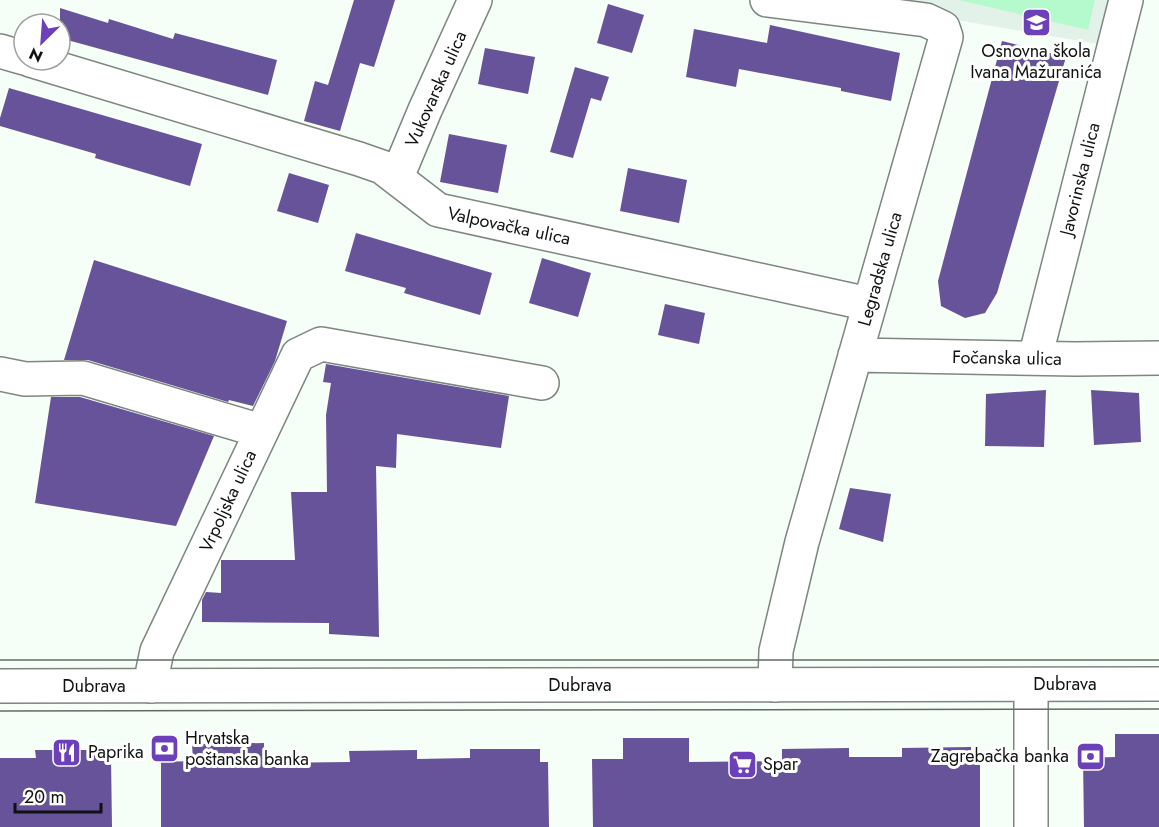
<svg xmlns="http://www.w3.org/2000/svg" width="1159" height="827" font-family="Jost,sans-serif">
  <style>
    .built { fill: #e3f2e8 }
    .green { fill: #b4facd }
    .building { fill: #675399 }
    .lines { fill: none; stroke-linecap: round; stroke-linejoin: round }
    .minor-casing { stroke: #7e8680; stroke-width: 36 }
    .major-casing { stroke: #7e8680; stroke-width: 36 }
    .minor { stroke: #fff; stroke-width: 33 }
    .major { stroke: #fff; stroke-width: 33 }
    .tram { stroke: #646965; stroke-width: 1.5 }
    .labels { text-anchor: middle; stroke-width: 6; stroke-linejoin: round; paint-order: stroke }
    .poi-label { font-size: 18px; fill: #0f1210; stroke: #fff; text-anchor: start }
    .street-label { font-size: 18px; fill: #0f1210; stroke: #fff }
  </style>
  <rect width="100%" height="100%" fill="#f5fef7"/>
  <path class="built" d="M839 0H1109L1098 44Z"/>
  <path class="green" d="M958 0H1095L1088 30Z"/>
  <path class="building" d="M354 0H395L374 67 360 63 340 131 304 121 315 81 328 85Z
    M608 4 644 15 632 53 597 43Z
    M60 8 108 23 109 19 173 39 175 33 277 60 268 95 60 38Z
    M770 25 900 53 891 101 841 91V88L739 69 736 87 686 77 694 29 767 43Z
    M1002 41 1066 57 997 293 985 313 965 318 941 306 938 281Z
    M485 48 535 57 528 94 478 84Z
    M575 67 609 77 601 101 591 98 573 158 550 152Z
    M9 88 202 144 190 186 95 158 96 154 0 126V118Z
    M449 134 507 145 498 193 440 182Z
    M628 168 687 180 679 223 620 211Z
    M289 173 329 185 318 223 277 211Z
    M356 233 492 273 480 315 404 293 406 288 345 271Z
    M542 258 591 273 578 317 529 303Z
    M94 260 287 321 275 361 253 406 229 400 228 402 88 360H64Z
    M665 304 705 313 699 344 658 335Z
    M326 364 509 396 501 448 397 434 396 468 376 466 379 637 329 634V623L202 622V600L206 592 221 593V560H295L291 492H327L326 415 331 383 323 382Z
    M1046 390 1044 447 985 446 986 394Z
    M1091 390 1139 393 1141 442 1094 445Z
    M51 397H80L214 436 176 526 35 503Z
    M850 488 891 494 883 542 839 529Z
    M1115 734H1159V827H1084L1083 758 1115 757Z
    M623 738H689V762L782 761V749L849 748V757H902V748L971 747V760H980V827H593L592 759H623Z
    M264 743V763L350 762 349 751 417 750V759L470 758V749H540V762H548L549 827H161V762L193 761 192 744Z
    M35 750H104V758H111L112 827H0V758H36Z"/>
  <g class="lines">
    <defs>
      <path id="minor" d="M767 0 926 20 943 28 946 37 802 542 776 651 775 685
        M0 51 24 58
        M30 60 359 159 382 167 438 210 869 304
        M397 177 425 110 475 0
        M855 355 1075 359 1159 358
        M1035 358 1126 0
        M0 374 25 379 83 378 261 431
        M1031 685V827
        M151 686 153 670 157 651 298 355 321 344 542 383"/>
      <path id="major" d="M0 686 1159 684"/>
    </defs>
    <use href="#minor" class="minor-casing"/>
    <use href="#major" class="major-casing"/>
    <use href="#minor" class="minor"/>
    <use href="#major" class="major"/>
    <path class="tram" d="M0 660H1159
      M0 711 1159 709"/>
  </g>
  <defs>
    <symbol id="school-square" viewBox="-11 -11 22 22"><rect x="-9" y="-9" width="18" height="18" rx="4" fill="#6b40b8" stroke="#fff"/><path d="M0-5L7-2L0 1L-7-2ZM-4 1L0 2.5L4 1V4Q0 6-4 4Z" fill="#fff"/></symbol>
    <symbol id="bank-square" viewBox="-11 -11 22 22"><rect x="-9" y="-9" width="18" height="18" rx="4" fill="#6b40b8" stroke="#fff"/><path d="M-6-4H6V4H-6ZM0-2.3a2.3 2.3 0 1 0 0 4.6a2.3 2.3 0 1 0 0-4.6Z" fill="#fff"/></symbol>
    <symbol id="restaurant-square" viewBox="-11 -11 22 22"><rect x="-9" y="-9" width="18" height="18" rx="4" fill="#6b40b8" stroke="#fff"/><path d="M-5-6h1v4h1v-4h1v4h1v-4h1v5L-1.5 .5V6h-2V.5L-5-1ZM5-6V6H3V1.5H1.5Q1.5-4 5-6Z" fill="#fff"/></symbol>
    <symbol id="supermarket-square" viewBox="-11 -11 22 22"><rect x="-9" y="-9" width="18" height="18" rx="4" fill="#6b40b8" stroke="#fff"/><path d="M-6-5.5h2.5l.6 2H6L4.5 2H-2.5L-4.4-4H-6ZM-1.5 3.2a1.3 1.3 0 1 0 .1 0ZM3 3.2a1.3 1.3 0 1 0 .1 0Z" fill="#fff"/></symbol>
  </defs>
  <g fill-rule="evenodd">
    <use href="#school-square" x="1020" y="6" width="33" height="33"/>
    <use href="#bank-square" x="148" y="732" width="33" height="33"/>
    <use href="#restaurant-square" x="50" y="736" width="33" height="33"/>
    <use href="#bank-square" x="1074" y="740" width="33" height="33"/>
    <use href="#supermarket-square" x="726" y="748" width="33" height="33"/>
  </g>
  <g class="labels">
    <g class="poi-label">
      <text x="1036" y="57" text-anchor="middle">Osnovna škola<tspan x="1036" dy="21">Ivana Mažuranića</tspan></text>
      <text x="185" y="744">Hrvatska<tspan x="185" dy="21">poštanska banka</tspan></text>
      <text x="88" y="758">Paprika</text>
      <text x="1069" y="762" text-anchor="end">Zagrebačka banka</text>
      <text x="763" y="770">Spar</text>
    </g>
    <g class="street-label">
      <text transform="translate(436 89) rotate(-66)" y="6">Vukovarska ulica</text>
      <text transform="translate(1080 179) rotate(-76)" y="6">Javorinska ulica</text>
      <text transform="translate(509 226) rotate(12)" y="6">Valpovačka ulica</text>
      <text transform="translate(880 269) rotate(-74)" y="6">Legradska ulica</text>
      <text transform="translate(1007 358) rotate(1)" y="6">Fočanska ulica</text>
      <text transform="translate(228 501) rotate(-65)" y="6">Vrpoljska ulica</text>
      <text x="1065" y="690">Dubrava</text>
      <text x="580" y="691">Dubrava</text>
      <text x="94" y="692">Dubrava</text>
    </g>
  </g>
  <g transform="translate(42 42) rotate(205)"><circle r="28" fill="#ffffff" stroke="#9fa09f" stroke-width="1.5"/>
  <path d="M0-4.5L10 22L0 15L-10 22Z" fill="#6b40b8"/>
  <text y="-9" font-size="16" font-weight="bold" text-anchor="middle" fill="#0f1210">N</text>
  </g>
  <path d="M15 803v9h86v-9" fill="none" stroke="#0f1210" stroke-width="3"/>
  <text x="24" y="803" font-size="18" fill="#0f1210" stroke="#ffffff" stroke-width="4.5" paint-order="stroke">20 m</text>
</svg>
